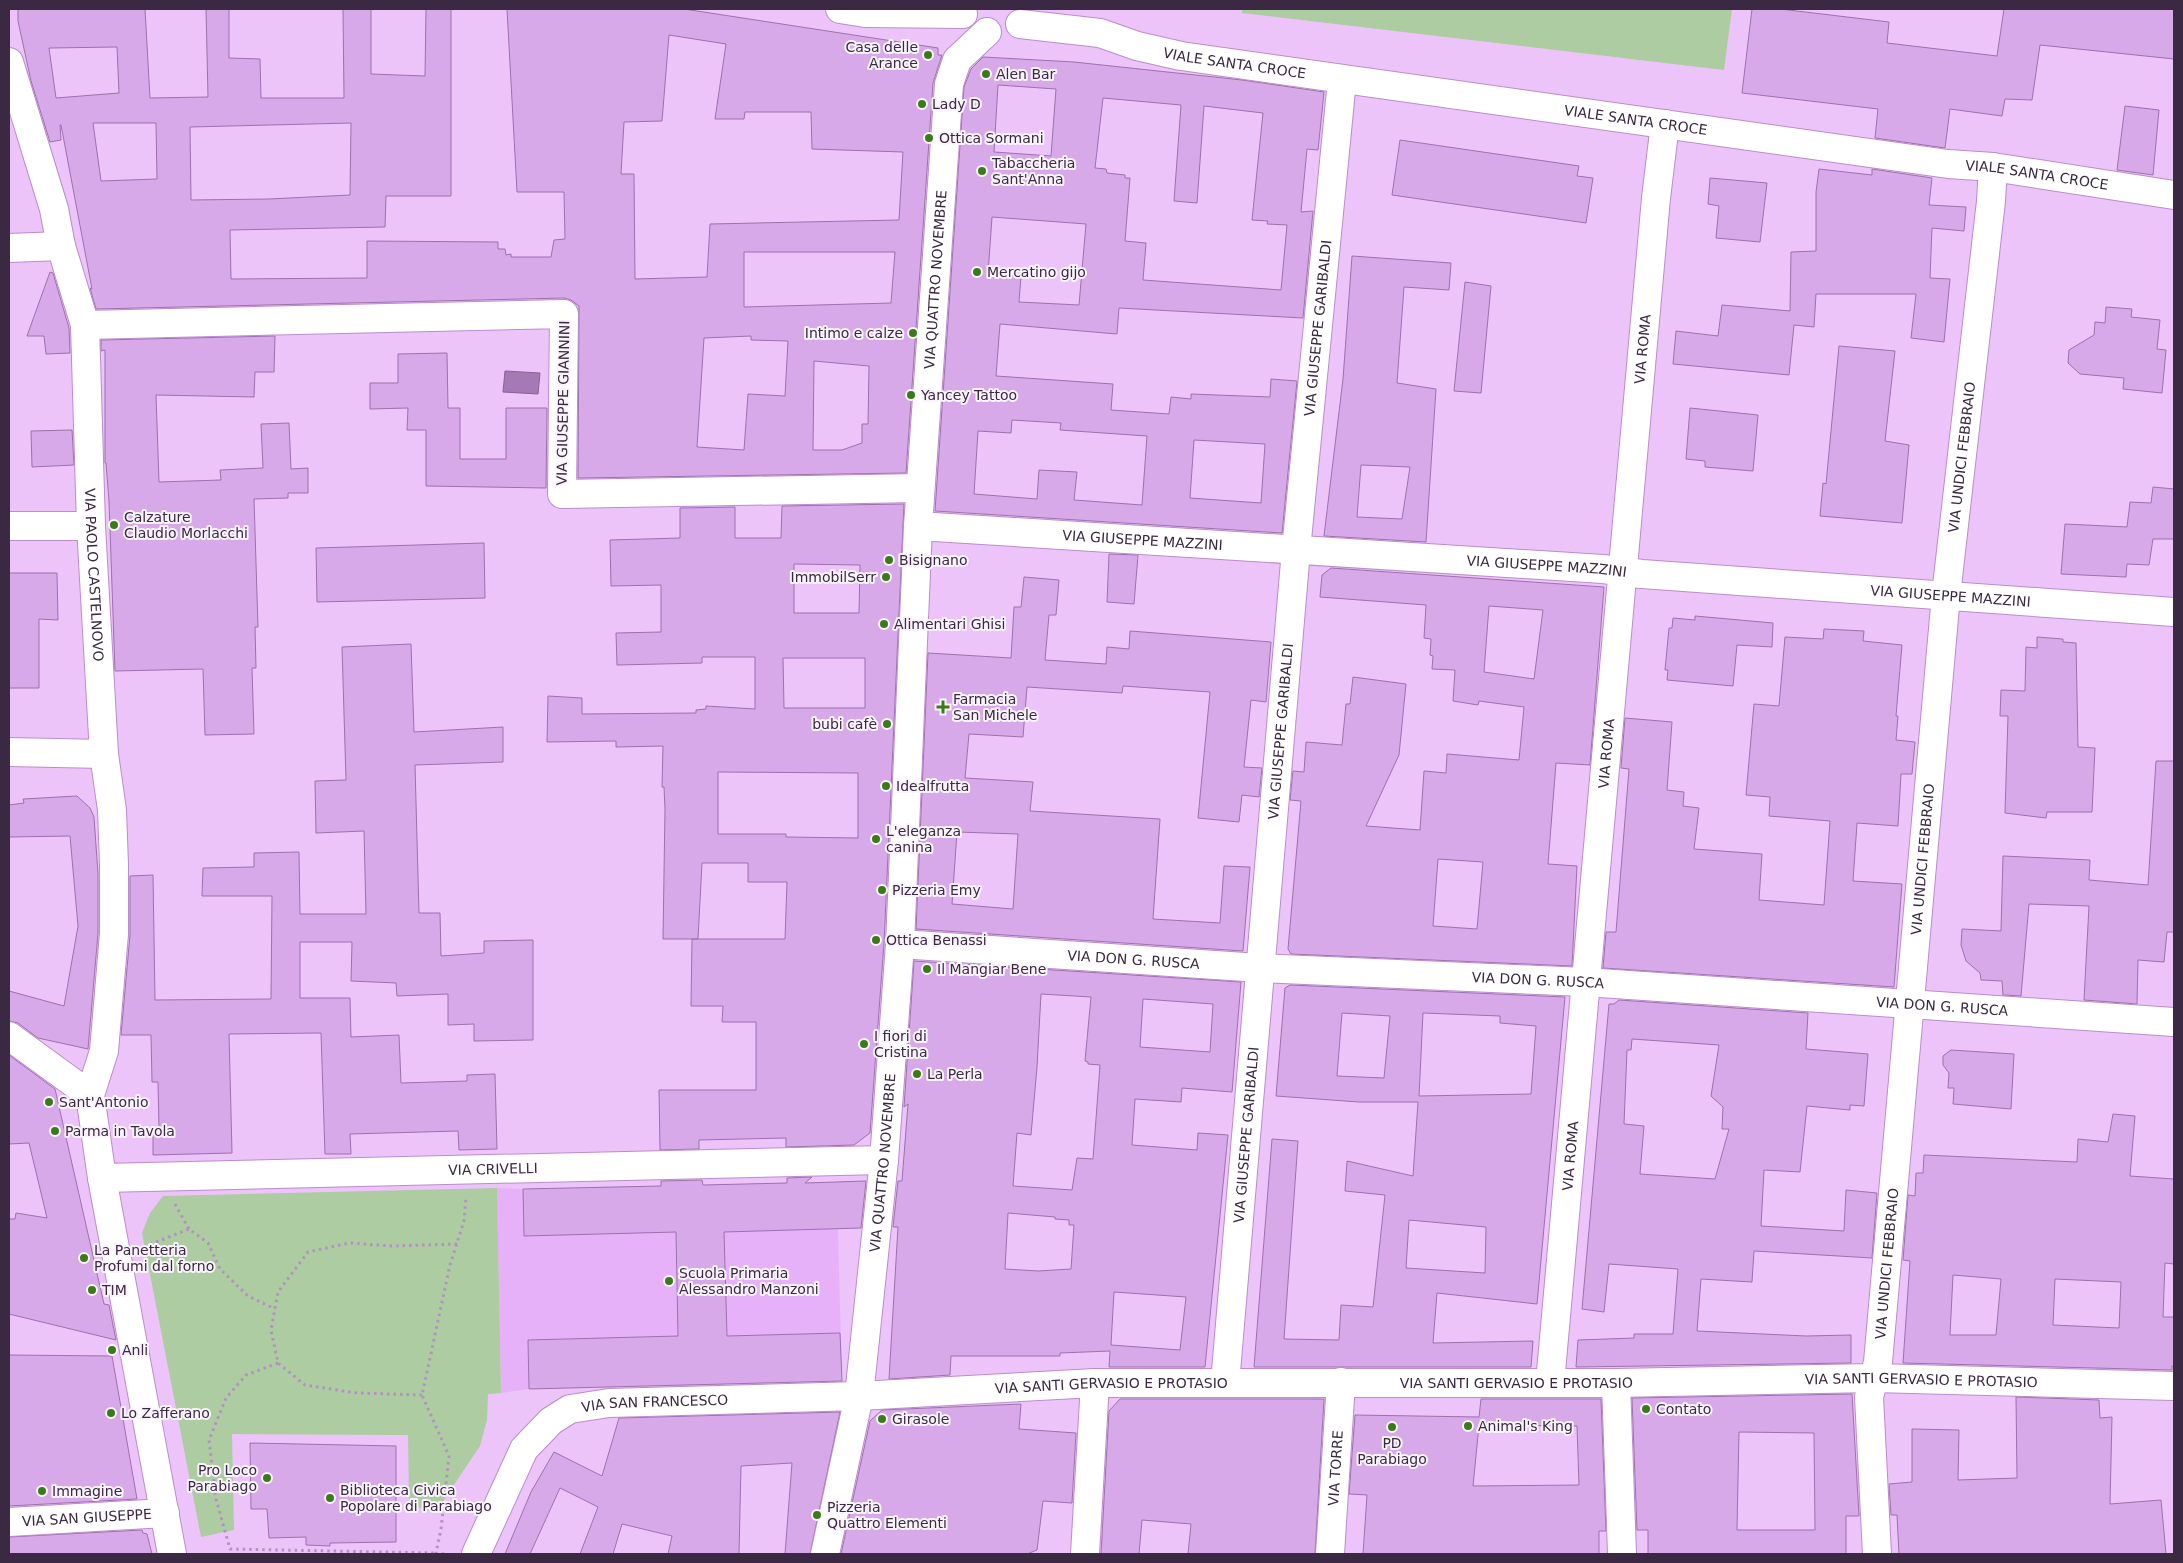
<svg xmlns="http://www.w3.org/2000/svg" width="2183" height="1563" font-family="'DejaVu Sans',sans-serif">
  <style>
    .built { fill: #e7b1fa }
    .green { fill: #adcca1 }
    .water { fill: #a579b5; stroke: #856192 }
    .building { fill: #d8a9e8; stroke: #9e70ae; fill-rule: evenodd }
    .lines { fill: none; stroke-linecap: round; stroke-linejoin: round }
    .minor-casing { stroke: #bc8ccc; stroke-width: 30 }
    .path { stroke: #b492bf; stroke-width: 3; stroke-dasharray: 2.5 4; stroke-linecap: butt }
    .minor { stroke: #fff; stroke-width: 28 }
    .poi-dot { fill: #3b7a18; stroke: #f9f4fb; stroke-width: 2 }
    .labels { text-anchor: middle; stroke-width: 4; stroke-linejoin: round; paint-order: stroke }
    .poi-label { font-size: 14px; fill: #3b2842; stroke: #f9f4fb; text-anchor: start }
    .street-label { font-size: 14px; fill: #3b2842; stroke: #f9f4fb }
  </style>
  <rect width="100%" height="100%" fill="#ecc4fa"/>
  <path class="built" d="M860 1182 838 1229 842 1381 529 1389 501 1393 497 1188 523 1189Z"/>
  <path class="green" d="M1242 9H1732L1724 70 1242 13Z
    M497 1188 501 1393 488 1394 487 1420 480 1446 435 1513 409 1504 408 1435 232 1434 234 1530 201 1537 142 1233 150 1213 163 1196Z"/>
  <path class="water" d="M505 371 540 373 538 394 503 392Z"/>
  <path class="building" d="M18 9H145L150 98 208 97 206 9H229V58L260 59 261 98H344L343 9H371V74L425 76 426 9H451V196H386L385 227 230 230 231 279 367 278V241L498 242V249H505L506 255 511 254V257H551L554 240 565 239 564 192H517L507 9H684L938 48V55H942L933 83 906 473 578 478 579 306 571 300 564 298 96 309 90 288 92 289 61 125H60L61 140 50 142 31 81 18 21ZM669 35 726 44 715 119H744L745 112H811L812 149 903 152 899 220 710 224 707 277 635 279 634 174H621L624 122 662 121ZM117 47 119 93 56 98 49 48ZM93 123H156L157 179 101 181ZM351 123 350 195 269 199 191 200 190 127ZM744 252H895L891 303 744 307ZM751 336V340L788 341 785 396 748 394 744 450 697 447 704 338ZM814 361 869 366 868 424H862V443L842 450H813Z
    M1752 9H1780L1889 22 1887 43 1997 56 2004 9H2174V59L2040 45 2032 100 2005 99 2002 116 1950 109 1945 148 1875 138 1878 109 1742 93Z
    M983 57 1074 62 1242 80 1324 92 1318 150 1307 149 1301 212 1313 211 1303 318 1119 308 1117 334 1000 324 996 376 1113 384 1111 410 1169 414 1171 397 1191 399V394L1270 397 1271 379 1297 381 1282 533 935 511 964 87 971 69ZM998 85 1056 89 1051 156 994 152ZM1103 98 1181 105 1174 201 1197 203 1204 106 1263 113 1252 220 1268 221 1267 224 1287 225 1281 290 1143 280 1146 243 1125 241 1130 178H1125V175L1107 173 1106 169 1095 168ZM992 217 1086 224 1079 305 1019 302 1021 276 988 274ZM1012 420 1061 423 1060 430 1147 436 1142 505 1074 500 1077 472 1039 470 1037 499 974 494 978 431 1011 433ZM1194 440 1265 444 1261 503 1190 498Z
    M2125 106 2159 110 2153 175 2117 170Z
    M1400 140 1579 166 1577 176 1593 178 1586 223 1392 195Z
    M1819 169 1872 175V169L1932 178 1929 205 1966 207 1964 231 1932 228 1930 278 1950 279 1944 342 1911 338 1916 294H1816L1814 327 1794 325 1789 375 1673 364 1676 331 1718 336 1722 305 1790 311 1791 252 1816 251V192Z
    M1710 178 1767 183 1760 242 1716 238 1719 206 1708 204Z
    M1352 256 1451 263 1449 290 1404 287 1397 383 1436 389 1426 542 1324 536 1343 379ZM1361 465 1410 467 1402 519 1357 517Z
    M50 272 53 273 69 328 70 353 46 354 44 336H27Z
    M1465 282 1491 286 1481 393 1454 391Z
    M2106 307 2132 309 2131 317 2160 320 2157 349 2166 350 2162 393 2123 389 2124 378 2080 374 2068 363 2069 350 2094 335 2095 322 2105 323Z
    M275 336 274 372H255L254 397 156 395 159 482 221 480 220 470 263 468 261 424 289 423 291 469 308 468V493H288V498L254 499 258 627H255L256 668H252L254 734 205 735 203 669 115 671 109 501 106 463H105V350L101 351V340Z
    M1839 346 1895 351 1885 441 1909 445 1902 523 1820 516 1823 483 1826 484Z
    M447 353 448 408H460V459H506V408H547L546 488 426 486V430H407L408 408 370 409V383H398V354Z
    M1690 408 1758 415 1753 471 1705 467V461L1686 459Z
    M72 430 74 465 32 467 31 431Z
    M2153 487 2174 489V539H2153L2149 565 2127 564 2126 577 2061 574 2065 524 2127 527 2130 502 2151 503Z
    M904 504 884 943 870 1133 854 1145 786 1147V1138L699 1140V1149L660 1150 659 1090H756V1022H722L723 1006H691L692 939H785L787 882H748V863H702L698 939H663L665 809 664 787H662L663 746 616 747V741L547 742 548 696 582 698V714L696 713V710L706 709V706L755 709V657H702V663L617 665 616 633 661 632V585L611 586 610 540 680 538V508L735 507V538H781L782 506ZM794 564 860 565 859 613H794ZM783 658H865V708H784ZM718 772 858 773V838L786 837V834H718Z
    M484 543 485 598 317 602 316 548Z
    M1109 554 1138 555 1134 604 1107 602Z
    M1331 568 1604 587 1590 765 1556 763 1548 864 1577 866 1572 966 1291 954 1288 949 1301 801 1290 800 1293 771 1304 772 1306 742 1342 745 1346 704H1350L1353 677 1406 684 1399 755 1366 826 1420 830 1424 771 1446 773 1447 754 1519 760 1524 707 1479 701 1478 705 1453 701 1455 670 1432 669 1433 656 1430 655 1431 639 1424 638 1426 605 1320 597 1322 575ZM1489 606 1543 610 1534 679 1484 672ZM1438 859 1483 862 1477 929 1433 926Z
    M9 573H57L58 620 39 619V688H9Z
    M1024 577 1059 580 1056 615H1049L1045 660 1106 664 1107 647 1129 649 1130 631 1271 642 1266 702 1251 700 1244 767 1262 768 1259 797 1242 795 1239 822 1198 818 1210 692 1123 686 1122 693 1027 687 1023 737 969 734 965 778 1033 782 1030 811 1160 819 1153 919 1220 923 1224 866 1250 867 1243 951 916 929 928 653 1011 658 1014 607H1021ZM957 832 1018 834 1013 909 952 904Z
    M1695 616 1773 623 1772 647 1737 645 1733 686 1667 680 1668 670H1665L1669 628H1672L1673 618 1695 620Z
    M1824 629 1864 631 1863 641 1902 645 1896 716H1898L1896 740 1915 742 1912 774H1901L1898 826 1857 823 1853 881 1902 884 1894 987 1603 968 1606 932H1616L1629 769 1621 768 1625 718 1672 722 1667 790 1684 792 1683 806 1699 808 1694 849 1762 854 1759 900 1824 905 1830 821 1769 816 1770 797 1746 795 1754 704 1779 706 1785 637 1823 639Z
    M2037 637 2063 639V642L2076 643 2078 747 2095 748 2092 812H2047L2046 818 2005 813 2008 716H2000L2001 690 2025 691 2026 647 2037 648Z
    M411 644 414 732 503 727V762L415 765 419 913H440L441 956 484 953V941L533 940V1040L474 1041V1024L448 1025V994L397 996 396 983 351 981 352 942H300V998H350L351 1037 399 1035 401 1083 467 1081V1075L495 1074 497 1149 459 1150 458 1131 350 1134 351 1154H325L321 1033 229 1034 232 1153 153 1155V1128H159L158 1082H152L151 1035H121L130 935V876L153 875 155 1000 271 999 272 896H202L203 868 254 867V853L299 852 300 914H366L364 831 316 833 315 781 346 780 342 647Z
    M2156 761H2174V932H2167L2164 962 2138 960 2137 1004 2084 1000 2089 906 2029 904 2021 996 2003 995 2002 981 1981 980 1980 973 1966 961 1961 945 1962 929 2001 931 2003 856 2090 860 2089 880 2148 885Z
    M77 796 90 808 94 817 98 874V933L88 1049 38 1038 18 1023 9 1021V991L64 1006 78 926 70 836 9 837V805L24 803 23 799Z
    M914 961 1241 982 1232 1092 1182 1088 1181 1102 1135 1099 1132 1145 1197 1150 1198 1133 1228 1135 1205 1367H1109L1110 1351 1060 1353V1356H951L950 1375 889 1379 898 1227H893L898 1181H902L908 1104 904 1107ZM1041 994 1091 997 1085 1061 1088 1062V1064L1100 1065 1093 1159 1077 1158 1072 1190 1013 1186 1017 1133 1031 1135 1037 1067ZM1143 999 1213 1004 1210 1052 1140 1047ZM1008 1213 1055 1217V1219L1069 1220V1225H1074L1071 1269 1038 1271 1005 1269ZM1114 1292 1186 1297 1180 1350 1111 1345Z
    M1290 985 1565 997 1537 1304 1437 1293 1433 1343 1533 1341 1531 1367H1254L1272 1139 1298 1141 1284 1339 1339 1340 1341 1305 1373 1307 1385 1195 1345 1191 1347 1161 1413 1176 1418 1102H1359L1276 1096 1285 988ZM1342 1013 1390 1016 1384 1078 1337 1076ZM1423 1013 1500 1016V1023L1536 1026 1531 1094 1419 1096ZM1409 1220 1486 1227 1485 1273 1406 1268Z
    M1619 1000 1808 1013 1806 1049 1868 1054 1864 1106 1850 1105V1110L1807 1106 1800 1172 1764 1170 1761 1226 1844 1231 1846 1190 1877 1193 1872 1258 1754 1251 1752 1282 1701 1279 1697 1331 1806 1336 1851 1335V1363L1576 1367 1578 1340 1634 1338V1334H1673L1678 1269 1609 1264 1604 1312 1582 1309 1609 1004H1614ZM1632 1039 1719 1045 1711 1096 1723 1107 1722 1129H1729L1715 1179 1640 1174 1644 1126 1624 1124 1627 1050H1631Z
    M1951 1050 2014 1054 2011 1109 1953 1104 1954 1088H1948L1949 1073 1943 1065V1056Z
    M9 1055 55 1089 104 1304 109 1305 116 1340 9 1314V1219H15L16 1213 47 1218 29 1143 9 1144Z
    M2113 1114 2135 1116 2130 1176 2174 1179V1264L2165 1263 2163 1317H2174V1366H2172V1370L1903 1363 1910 1261 1903 1260 1908 1195 1915 1196 1916 1173H1923L1924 1155 2077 1162 2078 1139 2108 1142ZM1953 1275 2001 1279 1996 1335H1950ZM2055 1279 2121 1282 2119 1328 2053 1325Z
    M812 1177 805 1183 866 1181 861 1228 724 1232 727 1336 840 1333 842 1381 529 1389 528 1340 678 1336 676 1232 524 1236 523 1189 661 1186V1181L702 1180 703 1185 787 1183V1178Z
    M9 1355 112 1356 137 1499 9 1506Z
    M1852 1394 1859 1516H1846V1554H1648V1530H1637L1632 1398ZM1739 1432 1814 1433 1815 1530H1737Z
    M2016 1397 2099 1400 2100 1418 2112 1417 2110 1504 2161 1500 2166 1554H1899L1897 1515H1891L1889 1484 1912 1482V1429L1959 1430 1958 1480 2017 1478Z
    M1120 1399H1324L1315 1554H1188L1191 1524 1142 1520 1139 1554H1101L1109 1411Z
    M1481 1399H1601L1606 1531H1599V1554H1363L1367 1495 1349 1494 1355 1415 1479 1417ZM1479 1425 1577 1426 1579 1485 1473 1486Z
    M1021 1404 1019 1429 1076 1433 1072 1503 1043 1501 1037 1550 1027 1554H841L870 1421 882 1410Z
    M840 1412 810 1554H785L792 1463 741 1466 739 1554H668L672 1536 622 1524 613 1554H580L598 1507 560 1488 530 1554H505L531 1492 554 1452 602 1476 619 1418Z
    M250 1443 396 1446V1542L330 1543V1546L306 1545V1537L269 1538 267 1509H251Z
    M142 1530 143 1533 147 1534 152 1554H9V1537Z"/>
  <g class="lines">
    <defs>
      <g id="minor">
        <path d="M840 9 865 13 963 14"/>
        <path id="s1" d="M1020 24 1100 33 1137 46 1181 56 1948 164 1993 167 2174 195"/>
        <path id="s2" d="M9 62 54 209 61 246 85 325 91 526 104 754 112 810 114 865V934L104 1051 90 1095 102 1178 172 1554"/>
        <path d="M9 248 61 246"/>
        <path d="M85 325 564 314 562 494 920 488"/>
        <path d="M9 526H91"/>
        <path id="s3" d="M918 526 1603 569 1642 574 2174 612"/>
        <path d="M9 752 104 754"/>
        <path id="s4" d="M900 944 1260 968 1585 982 2174 1022"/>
        <path d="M9 1036 90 1095"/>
        <path id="s5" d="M102 1178 884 1160"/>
        <path id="s6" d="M1225 1383 1296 550 1342 80"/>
        <path id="s7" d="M1550 1383 1656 198 1665 124"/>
        <path d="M1616 1383 1622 1554"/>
        <path id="s8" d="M9 1522 165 1513"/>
        <path id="s9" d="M476 1554 524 1449 551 1421 570 1409 609 1403 859 1396 1095 1383H1616L1874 1378 2174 1386"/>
        <path id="s10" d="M825 1554 859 1396 884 1160 900 944 918 526 949 84 957 60 987 32"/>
        <path d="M1085 1554 1095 1383"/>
        <path id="s11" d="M1330 1554 1341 1382"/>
        <path id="s12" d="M1877 1554 1869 1397 1878 1362 1946 595 1991 201 1993 167"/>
      </g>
    </defs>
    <use href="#minor" class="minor-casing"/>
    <path class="path" d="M175 1204 189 1229
      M144 1247 189 1229 208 1243 220 1269 248 1296 275 1309
      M278 1363 246 1375 226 1398 209 1440 216 1499 230 1549 436 1553
      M422 1395 357 1393 305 1385 278 1363 271 1330 278 1292 308 1252 349 1243 392 1246 457 1244
      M444 1554 436 1553 441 1529 449 1456 422 1395 450 1265 464 1221 466 1197"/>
    <use href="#minor" class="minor"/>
  </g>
  <g class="poi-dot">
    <circle cx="928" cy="55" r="5"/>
    <circle cx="986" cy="74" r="5"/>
    <circle cx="922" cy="104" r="5"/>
    <circle cx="929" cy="138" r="5"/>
    <circle cx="982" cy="171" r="5"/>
    <circle cx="977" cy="272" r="5"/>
    <circle cx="913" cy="333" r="5"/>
    <circle cx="911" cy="395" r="5"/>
    <circle cx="114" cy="525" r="5"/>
    <circle cx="889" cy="560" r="5"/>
    <circle cx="886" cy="577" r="5"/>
    <circle cx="884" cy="624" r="5"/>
    <path d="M940.5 699.5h5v5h5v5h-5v5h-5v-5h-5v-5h5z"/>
    <circle cx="887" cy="724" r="5"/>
    <circle cx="886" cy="786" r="5"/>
    <circle cx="876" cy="839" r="5"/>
    <circle cx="882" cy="890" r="5"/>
    <circle cx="876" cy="940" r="5"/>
    <circle cx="927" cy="969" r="5"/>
    <circle cx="864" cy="1044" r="5"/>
    <circle cx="917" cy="1074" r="5"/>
    <circle cx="49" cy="1102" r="5"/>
    <circle cx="55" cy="1131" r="5"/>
    <circle cx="84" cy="1258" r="5"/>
    <circle cx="669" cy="1281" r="5"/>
    <circle cx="92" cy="1290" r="5"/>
    <circle cx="112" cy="1350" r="5"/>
    <circle cx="1646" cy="1409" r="5"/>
    <circle cx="111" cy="1413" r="5"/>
    <circle cx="882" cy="1419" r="5"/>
    <circle cx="1468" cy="1426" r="5"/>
    <circle cx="1392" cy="1427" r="5"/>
    <circle cx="267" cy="1478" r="5"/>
    <circle cx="42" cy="1491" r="5"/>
    <circle cx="330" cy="1498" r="5"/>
    <circle cx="817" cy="1515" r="5"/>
  </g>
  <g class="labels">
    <g class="poi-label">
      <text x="918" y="52" text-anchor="end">Casa delle<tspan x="918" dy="16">Arance</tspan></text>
      <text x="996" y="79">Alen Bar</text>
      <text x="932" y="109">Lady D</text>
      <text x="939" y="143">Ottica Sormani</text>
      <text x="992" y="168">Tabaccheria<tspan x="992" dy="16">Sant'Anna</tspan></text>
      <text x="987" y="277">Mercatino gijo</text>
      <text x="903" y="338" text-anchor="end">Intimo e calze</text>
      <text x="921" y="400">Yancey Tattoo</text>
      <text x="124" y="522">Calzature<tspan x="124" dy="16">Claudio Morlacchi</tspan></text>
      <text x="899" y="565">Bisignano</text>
      <text x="876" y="582" text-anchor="end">ImmobilSerr</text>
      <text x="894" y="629">Alimentari Ghisi</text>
      <text x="953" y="704">Farmacia<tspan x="953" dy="16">San Michele</tspan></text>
      <text x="877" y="729" text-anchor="end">bubi cafè</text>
      <text x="896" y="791">Idealfrutta</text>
      <text x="886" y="836">L'eleganza<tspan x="886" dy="16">canina</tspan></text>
      <text x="892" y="895">Pizzeria Emy</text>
      <text x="886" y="945">Ottica Benassi</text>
      <text x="937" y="974">Il Mangiar Bene</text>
      <text x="874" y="1041">I fiori di<tspan x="874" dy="16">Cristina</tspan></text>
      <text x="927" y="1079">La Perla</text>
      <text x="59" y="1107">Sant'Antonio</text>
      <text x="65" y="1136">Parma in Tavola</text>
      <text x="94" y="1255">La Panetteria<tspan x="94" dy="16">Profumi dal forno</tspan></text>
      <text x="679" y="1278">Scuola Primaria<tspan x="679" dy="16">Alessandro Manzoni</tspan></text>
      <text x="102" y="1295">TIM</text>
      <text x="122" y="1355">Anli</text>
      <text x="1656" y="1414">Contato</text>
      <text x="121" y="1418">Lo Zafferano</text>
      <text x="892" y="1424">Girasole</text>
      <text x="1478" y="1431">Animal's King</text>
      <text x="1392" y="1448" text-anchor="middle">PD<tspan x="1392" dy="16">Parabiago</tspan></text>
      <text x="257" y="1475" text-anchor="end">Pro Loco<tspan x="257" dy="16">Parabiago</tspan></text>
      <text x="340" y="1495">Biblioteca Civica<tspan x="340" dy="16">Popolare di Parabiago</tspan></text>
      <text x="52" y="1496">Immagine</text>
      <text x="827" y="1512">Pizzeria<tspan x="827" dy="16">Quattro Elementi</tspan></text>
    </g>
    <g class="street-label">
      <text dy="5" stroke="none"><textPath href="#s1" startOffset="219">VIALE SANTA CROCE</textPath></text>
      <text dy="5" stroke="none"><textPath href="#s1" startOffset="624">VIALE SANTA CROCE</textPath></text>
      <text dy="5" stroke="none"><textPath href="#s1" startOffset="1029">VIALE SANTA CROCE</textPath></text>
      <text dy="5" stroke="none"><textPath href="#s10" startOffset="1281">VIA QUATTRO NOVEMBRE</textPath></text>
      <text dy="5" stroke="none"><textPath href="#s6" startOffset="1059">VIA GIUSEPPE GARIBALDI</textPath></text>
      <text dy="5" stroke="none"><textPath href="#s7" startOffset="1038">VIA ROMA</textPath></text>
      <text transform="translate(563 403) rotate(-89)" y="5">VIA GIUSEPPE GIANNINI</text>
      <text dy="5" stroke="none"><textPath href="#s12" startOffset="1102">VIA UNDICI FEBBRAIO</textPath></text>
      <text dy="5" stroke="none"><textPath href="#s3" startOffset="225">VIA GIUSEPPE MAZZINI</textPath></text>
      <text dy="5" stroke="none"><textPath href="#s3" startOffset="630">VIA GIUSEPPE MAZZINI</textPath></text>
      <text dy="5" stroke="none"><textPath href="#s2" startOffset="524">VIA PAOLO CASTELNOVO</textPath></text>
      <text dy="5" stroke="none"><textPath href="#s3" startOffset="1035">VIA GIUSEPPE MAZZINI</textPath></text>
      <text dy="5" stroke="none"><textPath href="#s6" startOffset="654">VIA GIUSEPPE GARIBALDI</textPath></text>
      <text dy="5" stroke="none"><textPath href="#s7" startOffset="632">VIA ROMA</textPath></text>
      <text dy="5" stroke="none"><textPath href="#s12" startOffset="698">VIA UNDICI FEBBRAIO</textPath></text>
      <text dy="5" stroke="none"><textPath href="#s4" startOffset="234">VIA DON G. RUSCA</textPath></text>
      <text dy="5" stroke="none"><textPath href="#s4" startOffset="639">VIA DON G. RUSCA</textPath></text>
      <text dy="5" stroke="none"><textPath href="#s4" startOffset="1044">VIA DON G. RUSCA</textPath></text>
      <text dy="5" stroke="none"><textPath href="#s6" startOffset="249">VIA GIUSEPPE GARIBALDI</textPath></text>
      <text dy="5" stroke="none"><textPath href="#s7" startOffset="228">VIA ROMA</textPath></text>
      <text dy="5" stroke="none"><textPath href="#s10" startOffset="396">VIA QUATTRO NOVEMBRE</textPath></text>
      <text dy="5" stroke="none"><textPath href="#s5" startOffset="391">VIA CRIVELLI</textPath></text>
      <text dy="5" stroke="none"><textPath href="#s12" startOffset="292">VIA UNDICI FEBBRAIO</textPath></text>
      <text dy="5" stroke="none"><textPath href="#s9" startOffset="1529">VIA SANTI GERVASIO E PROTASIO</textPath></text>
      <text dy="5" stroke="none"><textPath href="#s9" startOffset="1124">VIA SANTI GERVASIO E PROTASIO</textPath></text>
      <text dy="5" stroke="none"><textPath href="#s9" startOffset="719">VIA SANTI GERVASIO E PROTASIO</textPath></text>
      <text dy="5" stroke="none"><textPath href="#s9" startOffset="262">VIA SAN FRANCESCO</textPath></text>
      <text dy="5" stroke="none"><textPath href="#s11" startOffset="86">VIA TORRE</textPath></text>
      <text dy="5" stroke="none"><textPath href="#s8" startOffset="78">VIA SAN GIUSEPPE</textPath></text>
    </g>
  </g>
  <rect width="2183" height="1563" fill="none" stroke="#3b2842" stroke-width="20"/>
</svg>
